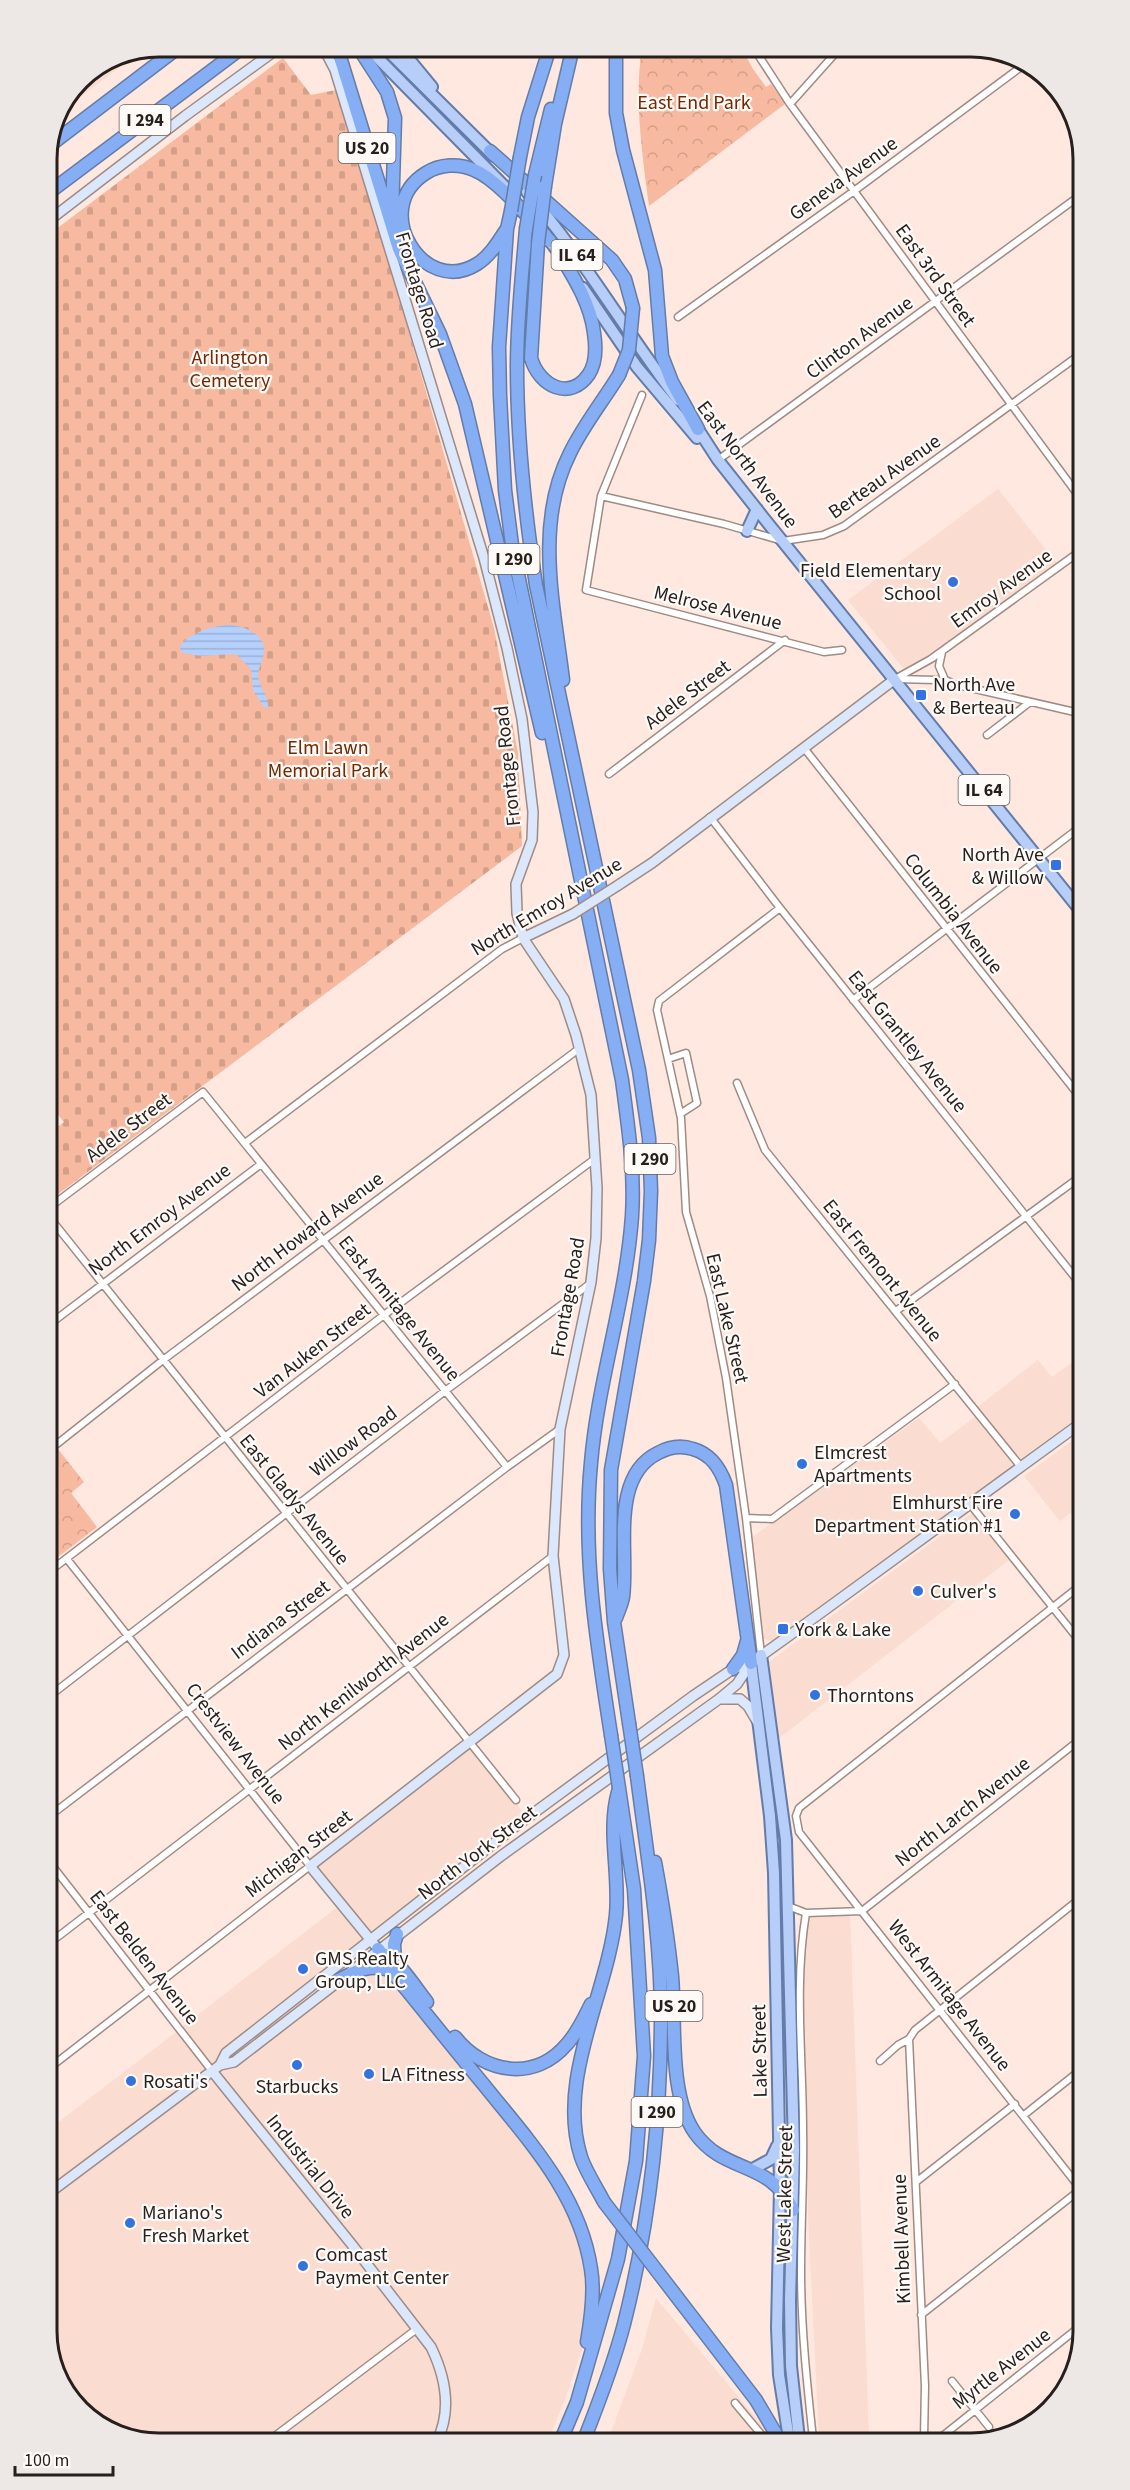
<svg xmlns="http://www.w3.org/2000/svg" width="1130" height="2490" font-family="'Source Sans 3',sans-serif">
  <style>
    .built { fill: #fadcd0 }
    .cemetery { fill: url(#cemetery-stones) }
    .park { fill: url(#park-crowns) }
    .pitch { fill: #f7b99f }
    .water { fill: url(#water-rules) }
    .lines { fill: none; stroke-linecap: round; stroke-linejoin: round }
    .street-casing { stroke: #9f8b83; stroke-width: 9 }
    .secondary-casing { stroke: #9f8b83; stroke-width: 12 }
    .primary-casing { stroke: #647ca8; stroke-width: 14 }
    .highway-casing { stroke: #647ca8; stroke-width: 15 }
    .street { stroke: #fff; stroke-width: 6 }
    .secondary { stroke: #dae7fc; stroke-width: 9 }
    .primary { stroke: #b6cef8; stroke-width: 10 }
    .highway { stroke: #85aef4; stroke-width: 12 }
    .secondary-bridge-casing { stroke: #9f8b83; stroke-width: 12; stroke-linecap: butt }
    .highway-bridge-casing { stroke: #647ca8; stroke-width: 15; stroke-linecap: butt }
    .secondary-bridge { stroke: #dae7fc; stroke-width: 9 }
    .highway-bridge { stroke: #85aef4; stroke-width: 12 }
    .poi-dot { fill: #3472e0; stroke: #fefaf8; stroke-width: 2 }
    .labels { text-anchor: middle; stroke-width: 4.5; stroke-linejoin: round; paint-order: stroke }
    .shield { fill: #fefaf8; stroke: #67615d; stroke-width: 1.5 }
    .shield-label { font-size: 18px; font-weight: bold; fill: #261f1b }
    .park-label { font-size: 20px; fill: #732800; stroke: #fefaf8 }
    .street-label { font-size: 20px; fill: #261f1b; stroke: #fefaf8 }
    .poi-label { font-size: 20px; fill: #261f1b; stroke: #fefaf8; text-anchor: start }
    .rim { fill: none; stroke: #261f1b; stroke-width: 3 }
  </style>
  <defs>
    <pattern id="cemetery-stones" width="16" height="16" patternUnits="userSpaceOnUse" patternTransform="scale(1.5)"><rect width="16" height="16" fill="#f7b99f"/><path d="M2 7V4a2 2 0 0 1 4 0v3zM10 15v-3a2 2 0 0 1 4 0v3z" fill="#d49f88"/></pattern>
    <pattern id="park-crowns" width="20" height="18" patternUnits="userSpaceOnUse" patternTransform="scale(1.5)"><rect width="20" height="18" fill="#f7b99f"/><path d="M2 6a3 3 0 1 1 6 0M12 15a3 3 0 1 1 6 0" fill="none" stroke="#d49f88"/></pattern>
    <pattern id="water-rules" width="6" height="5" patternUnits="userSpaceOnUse" patternTransform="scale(1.5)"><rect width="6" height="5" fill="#b5d0fc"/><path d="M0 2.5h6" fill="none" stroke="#9cb2d7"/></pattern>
  </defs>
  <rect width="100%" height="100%" fill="#fee8e0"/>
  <path class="built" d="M144 49 67 107 80 79 116 55Z
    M998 489 1058 565 930 657 904 669 848 600Z
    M1081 1356V1415L772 1641 762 1638 751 1538 919 1418 940 1443 975 1417 971 1412 1038 1360 1052 1377Z
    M1081 1434V1505L1060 1521 1024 1476Z
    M972 1513 1009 1560 778 1739 769 1662Z
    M469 1746 528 1818 373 1939 314 1867Z
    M340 1905 371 1944 213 2068 182 2027Z
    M850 1914 869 2438 819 2439 808 2215 803 1957 809 1917Z
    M370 1951 535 2155 560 2191 578 2229 588 2270V2312L582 2349 565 2399 548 2441 151 2443 91 2421 53 2368 52 2194Z
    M179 2030 209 2071 52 2189V2127Z
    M656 2298 760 2423 768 2439 608 2440 642 2349Z"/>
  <path class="cemetery" d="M283 58 311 95 336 90 387 256 494 628 518 753 522 846 49 1201V1133L64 1122 49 1104 47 236Z"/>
  <path class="park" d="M642 47H741L753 69 766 87 771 84 785 104 649 206C642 152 634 100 642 47Z
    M50 1439 84 1482 71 1493 97 1527 50 1563Z"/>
  <path class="pitch" d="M726 69 744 92V95L720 113 712 103 708 89 716 76Z"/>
  <path class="water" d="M231 625C248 627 269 636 263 657 262 664 258 668 258 676 259 687 269 696 268 708L264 707 253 690 251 669 236 654 199 656 181 652 180 646C190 632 215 625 231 625Z"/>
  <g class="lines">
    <defs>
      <path id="street" d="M753 47 790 104 1078 495
        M790 104 841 47
        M678 317 854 191 1025 64
        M642 395 601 496 586 590 824 652 842 650
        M718 460 1078 197
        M601 496 724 524 783 541 823 535 844 526 1078 356
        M942 652 939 666 945 680 950 682
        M895 679 931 659 1079 552
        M896 679 936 680 1079 713
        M987 735 1030 702
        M804 748 1080 1097
        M609 774 785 640
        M710 817 780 908 1081 1285
        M853 1000 1079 828
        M668 1059 686 1053 697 1103 680 1114
        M737 1083 765 1150 1021 1467
        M245 1143 502 949 523 938
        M50 1207 203 1092 507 1467
        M50 1218 516 1800
        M896 1311 1080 1177
        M50 1324 261 1164
        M57 1444 163 1360 580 1048
        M970 1504 1082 1644
        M746 1518 772 1519 955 1384
        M50 1571 384 1315 596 1158
        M1081 1585 799 1808 796 1816 799 1832 1083 2192
        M761 1655 746 1518 726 1378 710 1296 686 1212 681 1118 657 1010 659 1001 780 908
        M51 1695 445 1391 591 1283
        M51 1815 507 1467 560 1429
        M51 1864 212 2071
        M788 1906 806 1913 862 1911 1082 1738
        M806 1913C794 1985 803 2058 803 2130 804 2177 801 2224 801 2271 801 2327 807 2384 813 2439
        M51 1942 553 1556
        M909 2039 925 2386 924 2438
        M880 2061 898 2045 909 2039 915 2030 1082 1897
        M52 2066 310 1866 67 1559
        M1024 2115 1083 2068
        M916 2182 1015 2104
        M921 2315 1081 2189
        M952 2381 989 2427
        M735 2403 765 2439
        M940 2438 1083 2324
        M267 2442 418 2328"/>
      <path id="secondary" d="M323 47 335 70 484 558 507 648 522 719 533 812 532 840 516 884 517 913 523 938 564 999 576 1035 591 1095 597 1188 596 1238 591 1282 560 1429 553 1556 564 1655 557 1674 310 1866 378 1949
        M47 222 185 116 280 47
        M617 886 652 863 895 679
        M523 938 573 914
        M719 1699H740L748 1706 758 1723
        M220 2065 226 2053 512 1829 693 1696 733 1669 751 1663 822 1612 1081 1423
        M212 2071 353 2246 431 2347C446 2378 452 2410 437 2441
        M52 2191 220 2065 234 2062 501 1856 719 1699 737 1684 751 1663"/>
      <path id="primary" d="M367 47 506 188
        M384 47 494 156
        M399 47 432 87
        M527 192C583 257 626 332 678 400
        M545 234 566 263
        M583 288 637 367 697 438
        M694 423 718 460 763 517 1080 910
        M747 531 757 509
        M761 1655 786 1840 794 2150 790 2300 791 2366 799 2439
        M751 1663 770 1816 774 1873 780 2187 777 2328 779 2375 789 2439
        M751 2170 771 2159 777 2146"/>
      <path id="highway" d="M337 47 399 249 440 334 465 404 542 733
        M358 47 387 92 395 118 392 215
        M616 47V113L623 150 655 270 662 356 672 382 698 429
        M49 146 179 47
        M490 151 612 260 625 279 633 308
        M520 157 528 117 550 47
        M535 175 551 109
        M545 186 555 124 573 47
        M47 194 243 47
        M511 211 507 229 499 347 500 396 505 490 512 545 622 1080C628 1126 635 1170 632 1216 626 1300 598 1380 591 1463 582 1556 597 1644 611 1735
        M526 229C522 275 517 321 517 366 517 440 525 513 536 585L639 1070 649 1138 651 1191 649 1240 644 1281 611 1470 610 1569 614 1622 629 1723
        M506 230C498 242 490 256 477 264 423 298 369 208 426 173 440 164 459 163 474 170 499 180 531 221 550 241
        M538 243 531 358C539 386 570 402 589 374 596 363 596 346 594 333 591 306 576 281 562 258
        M563 680C554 605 534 524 570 453 583 426 603 401 619 375
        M616 1618C618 1612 622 1604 623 1597 629 1553 609 1477 658 1453 669 1447 681 1445 693 1449 711 1454 720 1468 726 1485L751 1663
        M733 1669 743 1655 747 1641
        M655 1862C662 1900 668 1938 672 1976 676 2021 668 2095 695 2133 725 2175 770 2159 793 2210
        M378 1949 382 1954 383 1961C417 2002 450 2044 484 2085 529 2141 580 2195 591 2269 595 2292 591 2319 587 2342
        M382 1954C397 1957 417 1990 427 2002
        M395 1962 394 1944 397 1934
        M338 1980C357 1971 368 1964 390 1970
        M455 2037C484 2074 535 2082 567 2044 578 2032 584 2018 591 2004
        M604 2202C597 2188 586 2172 581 2157 556 2079 608 1993 616 1915 620 1874 607 1831 618 1792
        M657 2271 756 2400 779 2439
        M561 2440 577 2402 618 2259 636 2161 644 2056 634 1889 619 1788
        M584 2440C599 2402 614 2363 624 2324 649 2225 661 2118 661 2016 661 1936 647 1855 637 1776"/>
    </defs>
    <use href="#street" class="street-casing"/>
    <use href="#secondary" class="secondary-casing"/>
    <use href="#primary" class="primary-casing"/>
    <use href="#highway" class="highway-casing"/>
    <use href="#street" class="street"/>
    <use href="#secondary" class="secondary"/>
    <use href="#primary" class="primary"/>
    <use href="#highway" class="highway"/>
    <defs>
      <path id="secondary-bridge" d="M573 914 617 886"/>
      <path id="highway-bridge" d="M511 211 520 157
        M526 229 535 175
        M538 243 545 186
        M619 375 629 350 633 308
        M629 1723 637 1776
        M611 1735 619 1788
        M604 2202 657 2271"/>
    </defs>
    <use href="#secondary-bridge" class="secondary-bridge-casing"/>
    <use href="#highway-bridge" class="highway-bridge-casing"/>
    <use href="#secondary-bridge" class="secondary-bridge"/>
    <use href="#highway-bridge" class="highway-bridge"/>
  </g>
  <g class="poi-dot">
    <circle cx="953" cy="582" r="6"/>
    <rect x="915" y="689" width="12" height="12" rx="3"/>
    <rect x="1050" y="859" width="12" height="12" rx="3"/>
    <circle cx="802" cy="1464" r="6"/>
    <circle cx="1015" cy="1514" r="6"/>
    <circle cx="918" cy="1591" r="6"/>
    <rect x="777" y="1623" width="12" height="12" rx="3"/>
    <circle cx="815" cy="1695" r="6"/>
    <circle cx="303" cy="1969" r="6"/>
    <circle cx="297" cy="2065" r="6"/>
    <circle cx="369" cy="2074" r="6"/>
    <circle cx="131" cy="2081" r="6"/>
    <circle cx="130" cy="2223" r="6"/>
    <circle cx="303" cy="2266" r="6"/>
  </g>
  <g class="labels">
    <g class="shield">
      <rect x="119.5" y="105" width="51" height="30" rx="4.5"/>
      <rect x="338.5" y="133" width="57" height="30" rx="4.5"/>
      <rect x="551.5" y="240" width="51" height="30" rx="4.5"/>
      <rect x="488.5" y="544" width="51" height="30" rx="4.5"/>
      <rect x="958.5" y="775" width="51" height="30" rx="4.5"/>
      <rect x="624.5" y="1144" width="51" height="30" rx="4.5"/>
      <rect x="645.5" y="1991" width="57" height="30" rx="4.5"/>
      <rect x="631.5" y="2097" width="51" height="30" rx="4.5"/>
    </g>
    <g class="shield-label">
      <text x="145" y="126">I 294</text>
      <text x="367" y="154">US 20</text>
      <text x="577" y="261">IL 64</text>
      <text x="514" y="565">I 290</text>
      <text x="984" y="796">IL 64</text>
      <text x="650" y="1165">I 290</text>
      <text x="674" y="2012">US 20</text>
      <text x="657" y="2118">I 290</text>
    </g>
    <g class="park-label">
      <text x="694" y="109">East End Park</text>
      <text x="230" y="364">Arlington<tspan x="230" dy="23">Cemetery</tspan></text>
      <text x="328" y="754">Elm Lawn<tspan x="328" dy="23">Memorial Park</tspan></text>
    </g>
    <g class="street-label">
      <text transform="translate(843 178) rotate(-36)" y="7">Geneva Avenue</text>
      <text transform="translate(936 275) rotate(54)" y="7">East 3rd Street</text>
      <text transform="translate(420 290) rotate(73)" y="7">Frontage Road</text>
      <text transform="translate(859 337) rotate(-36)" y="7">Clinton Avenue</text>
      <text transform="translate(748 464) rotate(53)" y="7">East North Avenue</text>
      <text transform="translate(884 476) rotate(-35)" y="7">Berteau Avenue</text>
      <text transform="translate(1001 588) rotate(-36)" y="7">Emroy Avenue</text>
      <text transform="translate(718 607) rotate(14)" y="7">Melrose Avenue</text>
      <text transform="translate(687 694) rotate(-37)" y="7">Adele Street</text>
      <text transform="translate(507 766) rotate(-96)" y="7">Frontage Road</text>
      <text transform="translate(546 906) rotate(-31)" y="7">North Emroy Avenue</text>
      <text transform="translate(954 913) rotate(52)" y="7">Columbia Avenue</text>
      <text transform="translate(908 1041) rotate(51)" y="7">East Grantley Avenue</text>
      <text transform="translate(128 1127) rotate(-37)" y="7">Adele Street</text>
      <text transform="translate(159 1219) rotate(-37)" y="7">North Emroy Avenue</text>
      <text transform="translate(307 1231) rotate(-37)" y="7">North Howard Avenue</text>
      <text transform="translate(883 1270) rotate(51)" y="7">East Fremont Avenue</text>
      <text transform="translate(567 1297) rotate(-80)" y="7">Frontage Road</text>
      <text transform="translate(400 1308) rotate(51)" y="7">East Armitage Avenue</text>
      <text transform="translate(728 1318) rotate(77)" y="7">East Lake Street</text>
      <text transform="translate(312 1350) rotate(-38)" y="7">Van Auken Street</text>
      <text transform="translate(353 1441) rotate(-37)" y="7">Willow Road</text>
      <text transform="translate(295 1499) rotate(51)" y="7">East Gladys Avenue</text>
      <text transform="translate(280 1619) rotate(-37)" y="7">Indiana Street</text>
      <text transform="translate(363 1681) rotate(-38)" y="7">North Kenilworth Avenue</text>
      <text transform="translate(236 1743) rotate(52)" y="7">Crestview Avenue</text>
      <text transform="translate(962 1811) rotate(-38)" y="7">North Larch Avenue</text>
      <text transform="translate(477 1852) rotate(-37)" y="7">North York Street</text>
      <text transform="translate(298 1853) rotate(-38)" y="7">Michigan Street</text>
      <text transform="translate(145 1957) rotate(52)" y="7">East Belden Avenue</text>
      <text transform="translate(950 1995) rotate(52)" y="7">West Armitage Avenue</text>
      <text transform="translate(759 2051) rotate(-91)" y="7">Lake Street</text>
      <text transform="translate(311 2166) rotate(51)" y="7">Industrial Drive</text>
      <text transform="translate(784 2194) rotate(-89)" y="7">West Lake Street</text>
      <text transform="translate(901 2239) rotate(-92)" y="7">Kimbell Avenue</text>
      <text transform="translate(1001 2368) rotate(-38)" y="7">Myrtle Avenue</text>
    </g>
    <g class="poi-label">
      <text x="941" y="577" text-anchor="end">Field Elementary<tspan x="941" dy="23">School</tspan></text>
      <text x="933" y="691">North Ave<tspan x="933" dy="23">&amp; Berteau</tspan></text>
      <text x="1044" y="861" text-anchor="end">North Ave<tspan x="1044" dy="23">&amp; Willow</tspan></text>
      <text x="814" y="1459">Elmcrest<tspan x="814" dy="23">Apartments</tspan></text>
      <text x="1003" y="1509" text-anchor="end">Elmhurst Fire<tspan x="1003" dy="23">Department Station #1</tspan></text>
      <text x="930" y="1598">Culver's</text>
      <text x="795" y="1636">York &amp; Lake</text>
      <text x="827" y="1702">Thorntons</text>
      <text x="315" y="1965">GMS Realty<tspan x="315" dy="23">Group, LLC</tspan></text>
      <text x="381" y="2081">LA Fitness</text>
      <text x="143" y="2088">Rosati's</text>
      <text x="297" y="2093" text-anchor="middle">Starbucks</text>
      <text x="142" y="2219">Mariano's<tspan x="142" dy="23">Fresh Market</tspan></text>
      <text x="315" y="2261">Comcast<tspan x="315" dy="23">Payment Center</tspan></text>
    </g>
  </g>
  <path d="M0 0H1130V2490H0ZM159 57H971A102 102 0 0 1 1073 159V2331A102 102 0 0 1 971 2433H159A102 102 0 0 1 57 2331V159A102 102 0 0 1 159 57Z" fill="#ede8e6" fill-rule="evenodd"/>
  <path class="rim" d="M159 57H971A102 102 0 0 1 1073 159V2331A102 102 0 0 1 971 2433H159A102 102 0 0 1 57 2331V159A102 102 0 0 1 159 57Z"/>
  <path d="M15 2466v9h98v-9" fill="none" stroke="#261f1b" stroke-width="3"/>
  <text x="24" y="2466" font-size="18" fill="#261f1b" stroke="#fefaf8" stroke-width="4.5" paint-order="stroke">100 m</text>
</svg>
